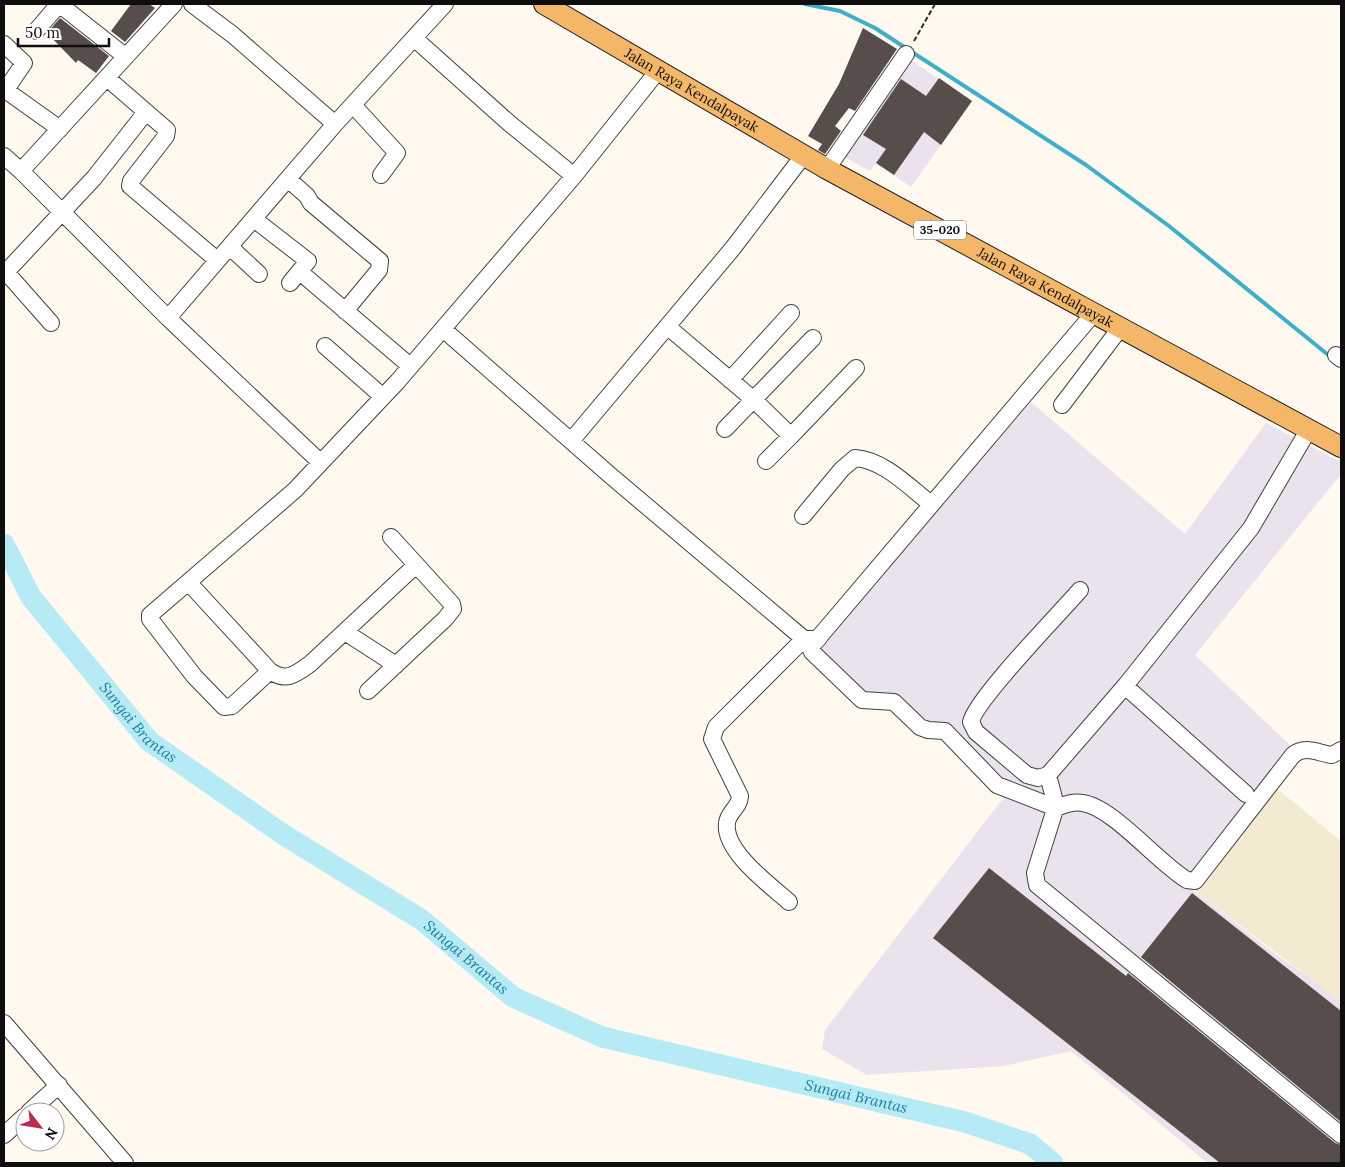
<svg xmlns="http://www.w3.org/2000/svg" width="1345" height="1167" font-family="Lora,serif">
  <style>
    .industrial { fill: #eae3ed }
    .farmland { fill: #f4ead1 }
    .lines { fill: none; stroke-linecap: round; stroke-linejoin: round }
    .stream { stroke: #3faec9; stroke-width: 4 }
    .river { stroke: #b6eaf4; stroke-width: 21 }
    .building { fill: #574d4b }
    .minor-casing { stroke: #414141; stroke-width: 18 }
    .major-casing { stroke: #1f1f1f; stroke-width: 22 }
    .path { stroke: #303030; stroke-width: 2; stroke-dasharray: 5 2.5; stroke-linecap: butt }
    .minor { stroke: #fff; stroke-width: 16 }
    .major { stroke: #f4b76a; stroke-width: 20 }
    .labels { text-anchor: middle; stroke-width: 5; stroke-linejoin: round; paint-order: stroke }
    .shield { fill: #fff; stroke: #565656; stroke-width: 1 }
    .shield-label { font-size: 12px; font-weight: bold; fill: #0e0e0e }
    .street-label { font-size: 14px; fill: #0e0e0e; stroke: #fff }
    .water-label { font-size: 15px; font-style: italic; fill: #1b7f9d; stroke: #fff }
  </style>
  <rect width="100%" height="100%" fill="#fff9f0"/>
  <path class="industrial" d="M906 57 972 101 911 187 876 163 870 171 840 155Z
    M1031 402 1185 534 1266 423 1341 462V474L1195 655 1293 748 1192 876 1108 812 1049 803 998 777 947 725 940 723 926 724 866 697 818 651Z
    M1008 792 1081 808 1103 820 1278 956 1315 981 1341 1002V1163H1208L1071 1051 1004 1066 867 1075 822 1049 825 1030Z"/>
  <path class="farmland" d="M1276 788 1341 841V1002L1195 891Z"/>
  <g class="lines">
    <path class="stream" d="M805 4 840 11 875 28 1086 165 1169 226 1332 358"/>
    <path class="river" id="s1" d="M4 544 31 597 149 741 284 835 422 920 513 997 602 1037 965 1122 1030 1144 1053 1163"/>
  </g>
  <path class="building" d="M131 4H149L155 8 125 42 111 31Z
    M60 18 109 56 96 73 78 60 76 63 47 33Z
    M863 28 897 49 855 111 849 108 835 126 841 131 825 154 818 150 822 144 808 136 839 84Z
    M939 78 972 101 941 145 924 132 894 175 876 163 886 149 863 135 901 79 926 96Z
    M989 868 1126 976 1128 973 1335 1143 1341 1145V1163H1220L933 938Z
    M1192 893 1341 1011V1122L1141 957Z"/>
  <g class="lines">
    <defs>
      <path id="minor" d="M59 4 125 56
        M174 4 21 171 168 318 320 462
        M192 4 233 35 335 124
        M36 31 59 4
        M414 38 509 123 574 176
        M4 44 24 63 5 91
        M107 78 167 130 166 136 131 181 130 186 217 260
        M4 89 60 129
        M353 105 397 153 381 175
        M4 156 21 171
        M827 169 906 54
        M288 179 307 196 311 203 380 261 379 270 345 311
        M254 219 308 261 290 283
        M230 247 259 274
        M300 272 409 365
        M168 318 335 124 445 4
        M51 323 6 272 94 178 146 112
        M668 327 754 400 791 436 856 368
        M443 329 611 476 804 639H816L820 636 1094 313
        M325 346 382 396
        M1336 355 1341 359
        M730 380 791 313
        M1062 405 1121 327
        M725 429 813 338
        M571 441 733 248 803 156
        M766 461 791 436
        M803 516 842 469 855 458C884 460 909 487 931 504
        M189 583 270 671C286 682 295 675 310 664L416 565
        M1080 590C1060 613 975 700 971 722L976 732 1027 775 1038 778 1048 775 1125 686 1251 528 1309 429
        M345 632 396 665
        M819 638 810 647 812 652 862 700 894 702 920 727 928 730 945 731 997 785 1056 808C1064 805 1073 801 1082 803 1112 806 1158 863 1187 880L1195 881 1293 755C1305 745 1318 753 1332 755L1341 750
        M270 671 232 706 224 707 194 676 150 619V615L295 490 398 381 574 176 657 72
        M1125 686 1246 794
        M368 691 445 619 453 609 452 604 391 537
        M1048 775 1056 806 1035 873 1037 885 1341 1135
        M789 902C770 885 723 851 727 823 728 812 740 807 740 796L712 739 716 727 804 639
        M4 1023 125 1163
        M29 1112 59 1085
        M4 1135 25 1116"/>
      <g id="major">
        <path id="s2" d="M544 4 827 169 1341 447"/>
      </g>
    </defs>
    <use href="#minor" class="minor-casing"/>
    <use href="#major" class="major-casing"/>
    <path class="path" d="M914 41 935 4"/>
    <use href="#minor" class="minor"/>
    <use href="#major" class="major"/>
  </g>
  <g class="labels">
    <rect class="shield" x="914" y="220.5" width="52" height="19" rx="4"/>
    <g class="shield-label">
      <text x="940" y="234">35-020</text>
    </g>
    <g class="street-label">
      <text dy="5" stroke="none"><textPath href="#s2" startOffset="171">Jalan Raya Kendalpayak</textPath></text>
      <text dy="5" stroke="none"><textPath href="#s2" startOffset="576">Jalan Raya Kendalpayak</textPath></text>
    </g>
    <g class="water-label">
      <text dy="5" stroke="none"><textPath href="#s1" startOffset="225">Sungai Brantas</textPath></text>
      <text dy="5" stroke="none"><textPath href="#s1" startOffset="630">Sungai Brantas</textPath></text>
      <text dy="5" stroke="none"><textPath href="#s1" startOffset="1050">Sungai Brantas</textPath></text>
    </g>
  </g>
  <rect width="1345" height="1167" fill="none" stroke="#0e0e0e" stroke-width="10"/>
  <g transform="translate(40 1127) rotate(121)"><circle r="24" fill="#ffffff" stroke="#9f9f9f"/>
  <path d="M0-4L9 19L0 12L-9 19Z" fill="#bb2a4e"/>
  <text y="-8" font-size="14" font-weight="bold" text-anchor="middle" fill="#0e0e0e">N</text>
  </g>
  <path d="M18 38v8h91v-8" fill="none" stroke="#0e0e0e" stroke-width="2.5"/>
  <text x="25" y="38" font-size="15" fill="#0e0e0e" stroke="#ffffff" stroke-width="4" paint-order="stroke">50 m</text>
</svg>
